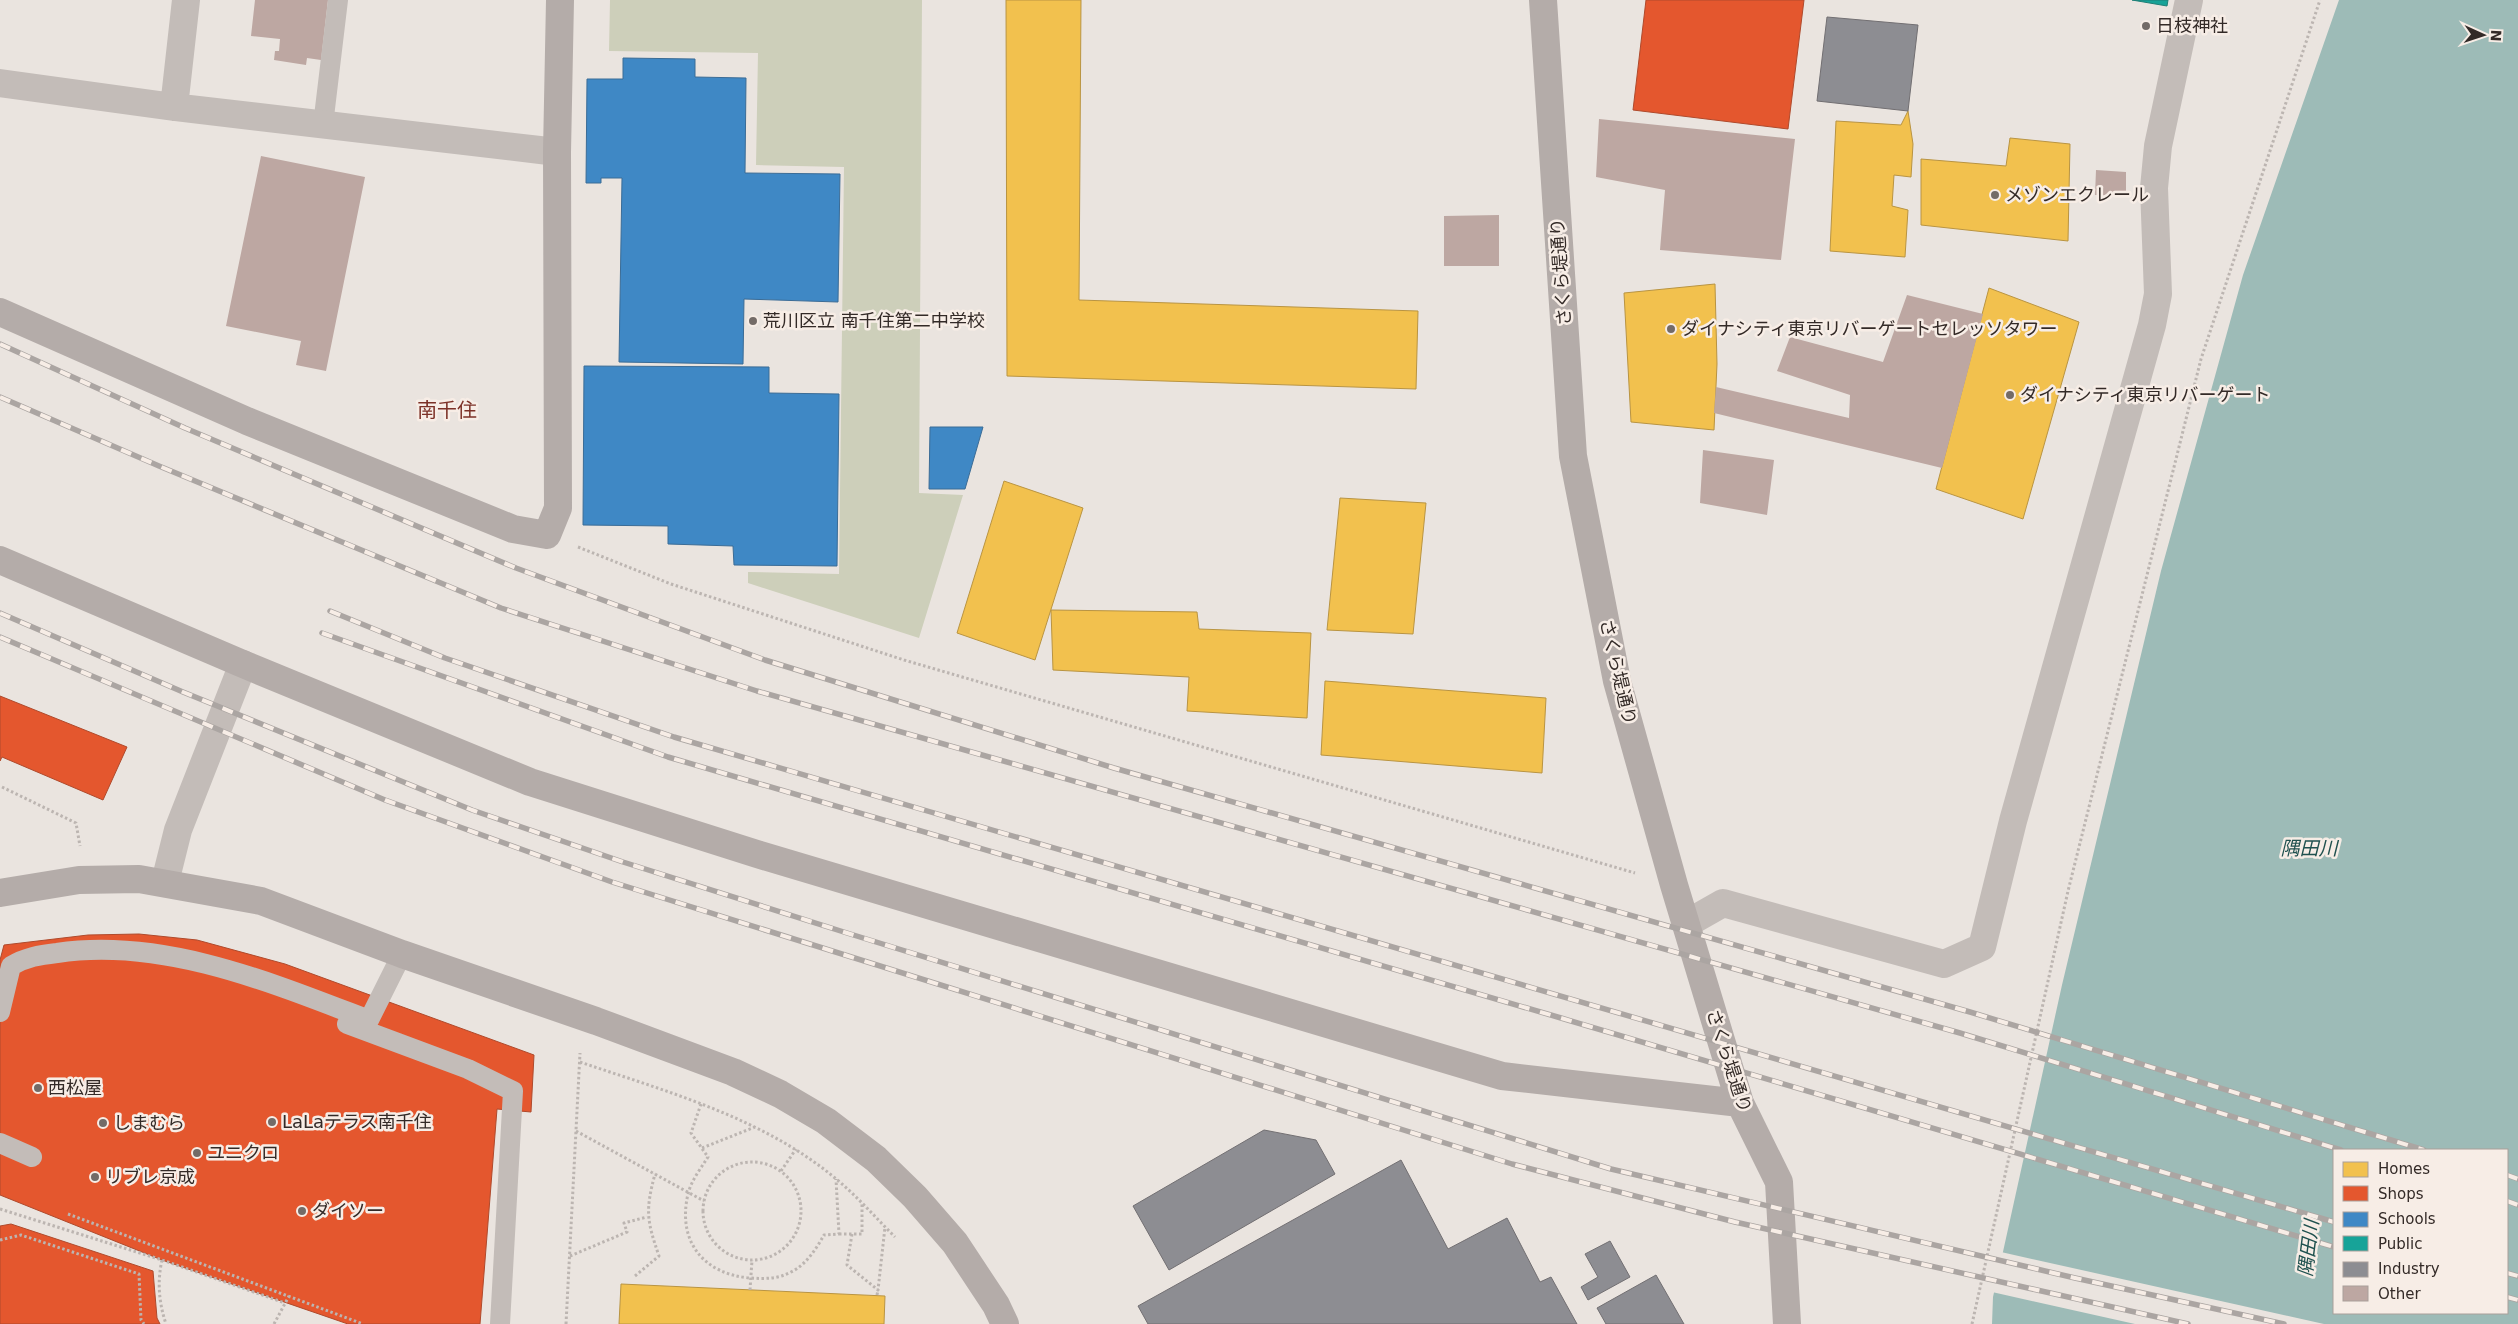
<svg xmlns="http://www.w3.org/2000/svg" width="2518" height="1324" font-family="'DejaVu Sans','Noto Sans JP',sans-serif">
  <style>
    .green { fill: #cdcfba }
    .water { fill: #9dbbb7; fill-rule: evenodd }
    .pier { fill: #eae4df }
    .homes { fill: #f2c14e; stroke: #b99442 }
    .shops { fill: #e4572e; stroke: #af4a2c }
    .schools { fill: #3f88c5; stroke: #3b6c96 }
    .public { fill: #17a398; stroke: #1f7f76 }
    .industry { fill: #8d8d92; stroke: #726f72 }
    .building { fill: #bda7a2 }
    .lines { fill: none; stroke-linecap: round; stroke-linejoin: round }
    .path { stroke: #bcb5b1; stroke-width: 3; stroke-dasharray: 2.5 2.5; stroke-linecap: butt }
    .lane { stroke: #c3bcb8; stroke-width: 20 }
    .street { stroke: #c3bcb8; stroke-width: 28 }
    .secondary { stroke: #b4aca9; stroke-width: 28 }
    .rail-casing { stroke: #aba5a2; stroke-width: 5.5 }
    .rail { stroke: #f7ede6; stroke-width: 4; stroke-dasharray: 11; stroke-linecap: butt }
    .poi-dot { fill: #736b67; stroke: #f7ede6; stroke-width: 2 }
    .labels { text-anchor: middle; stroke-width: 5; stroke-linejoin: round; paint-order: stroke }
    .poi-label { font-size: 18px; fill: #332a27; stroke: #f7ede6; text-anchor: start }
    .street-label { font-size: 18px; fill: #332a27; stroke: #f7ede6 }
    .water-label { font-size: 19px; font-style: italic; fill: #20514f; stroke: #f7ede6 }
    .quarter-label { font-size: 20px; fill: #7c3127; stroke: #f7ede6 }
  </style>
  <rect width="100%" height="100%" fill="#eae4df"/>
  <path class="green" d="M610 0H922L919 493 963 495 919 638 748 583V572L839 574 844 167 756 165 758 53 609 51Z"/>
  <path class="water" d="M2339 0H2518V1324H1992L1993 1297 2062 985 2161 571 2243 275ZM2334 1150H2507V1313H2334Z"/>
  <path class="pier" d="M2001 1252 2077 1269 2324 1324H2135L1992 1292Z"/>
  <path class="homes" d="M1006 0H1081L1079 300 1418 311 1416 389 1007 376Z
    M1908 111 1913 144 1911 177 1894 175 1892 206 1908 210 1905 257 1830 251 1836 121 1901 125Z
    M2010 138 2070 144 2068 241 1921 225V159L2006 166Z
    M1715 284 1717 364 1714 430 1631 422 1624 293Z
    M1989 288 2079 322 2023 519 1936 489Z
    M1004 481 1083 508 1035 660 957 633Z
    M1340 498 1426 503 1413 634 1327 630Z
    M1051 610 1197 612 1199 629 1311 633 1307 718 1187 711 1189 677 1053 670Z
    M1325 681 1546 698 1542 773 1321 755Z
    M621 1284 885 1296 884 1324H619Z"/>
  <path class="shops" d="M1646 0H1804L1788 129 1633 110Z
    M0 696 127 747 103 800 2 757 0 761Z
    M139 934 197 940 285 964 534 1055 531 1112 497 1109 480 1324H348L162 1260 0 1195V960L4 945 88 935Z
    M11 1224 153 1271 157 1318 160 1324H0V1226Z"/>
  <path class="schools" d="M623 58 695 59V77L746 78 745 173 840 174 838 302 744 299 743 364 619 362 622 178H601V183H586L587 79H623Z
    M584 366 769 367V393L839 394 837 566 734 565 733 546 668 544V526L583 525Z
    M930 427H983L965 489H929Z"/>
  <path class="public" d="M2132 0H2168L2167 6Z"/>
  <path class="industry" d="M1827 17 1918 25 1908 111 1817 101Z
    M1264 1130 1316 1140 1335 1174 1169 1270 1133 1206Z
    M1401 1160 1448 1249 1507 1218 1540 1282 1551 1277 1577 1324H1148L1138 1306Z
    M1610 1241 1630 1277 1588 1300 1581 1287 1598 1277 1585 1254Z
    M1656 1275 1684 1324H1606L1597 1308Z"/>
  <path class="building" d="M255 0H328L321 60 307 58 306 65 274 60 275 51H279L280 39 251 36Z
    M1599 119 1795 139 1781 260 1660 250 1665 190 1596 177Z
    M261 156 365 177 326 371 296 365 301 341 226 326Z
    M2096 170 2126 172V196L2095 195Z
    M1499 215V266H1444V216Z
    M1907 295 1983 314 1942 468 1714 413 1716 387 1849 418 1850 395 1777 371 1790 337 1883 362Z
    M1703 450 1774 460 1767 515 1700 503Z"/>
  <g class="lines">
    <path class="path" d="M578 547 671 584 904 660 1635 873
      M2 787 76 823 80 846
      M580 1062C668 1092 763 1118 835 1178 857 1196 875 1217 895 1237
      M701 1104 691 1133 708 1157C701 1168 691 1181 688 1194 677 1241 703 1274 750 1278 765 1279 778 1279 791 1272 806 1265 816 1249 824 1235L839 1234 836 1179
      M576 1131 704 1201
      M702 1148 755 1127
      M703 1211a49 49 0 1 1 98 0a49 49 0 1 1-98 0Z
      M781 1171 796 1149
      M0 1209 162 1260 285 1303
      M68 1214 363 1324
      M839 1234H862V1204
      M852 1234 847 1265 878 1290 885 1227
      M0 1240 21 1235 139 1274 141 1320 144 1324
      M570 1256 627 1232 624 1223 647 1217
      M162 1260C157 1282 159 1303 166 1324
      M635 1276 659 1256C647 1221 645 1211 655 1174
      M750 1290 752 1260
      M877 1295 878 1290
      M274 1324 289 1296
      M566 1324 580 1053
      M1972 1324 2068 891 2201 359 2320 0"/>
    <path class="lane" d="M323 125 338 0
      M0 1012 11 966C26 957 40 955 57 953 163 937 272 983 369 1020L402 954
      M347 1024 468 1069 513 1091 500 1324
      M0 1143 32 1157"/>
    <path class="street" d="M0 83 174 107 557 152
      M174 107 186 0
      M165 882 178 830 243 664
      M1686 924 1723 903 1944 964 1982 947 2013 821 2152 325 2158 294 2154 188 2158 146 2189 0"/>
    <path class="secondary" d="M1543 0 1573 456 1617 681 1674 885 1740 1103 1779 1182 1787 1324
      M0 312 247 421 513 529 547 535 558 508 557 152 560 0
      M0 560 243 664 530 782 757 854 1502 1076 1740 1103
      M0 893 79 880 139 879 261 901 402 954 596 1021 733 1072 780 1094 826 1121 876 1159 915 1197 955 1243 996 1305 1005 1324"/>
    <defs>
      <path id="rail" d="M0 344 185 428 516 568 765 660 1114 768 1970 1012 2424 1150
        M0 397 159 466 501 608 757 691 1960 1033 2341 1150
        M330 611 445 658 674 737 2334 1222
        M0 613 183 692 472 810 623 862 847 933 1611 1169 2075 1278 2284 1324
        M322 633 668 757 1561 1018 2334 1247
        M0 637 385 800 612 882 1512 1164 1735 1222 2188 1324
        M2507 1175 2518 1179
        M2507 1201 2518 1205
        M2507 1273 2518 1276
        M2507 1297 2518 1300"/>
    </defs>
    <use href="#rail" class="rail-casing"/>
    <use href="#rail" class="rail"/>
  </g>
  <g class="poi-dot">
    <circle cx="2146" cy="26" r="5"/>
    <circle cx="1995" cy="195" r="5"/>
    <circle cx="753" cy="321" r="5"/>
    <circle cx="1671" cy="329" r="5"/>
    <circle cx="2010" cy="395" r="5"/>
    <circle cx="38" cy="1088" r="5"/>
    <circle cx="272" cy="1122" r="5"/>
    <circle cx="103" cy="1123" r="5"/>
    <circle cx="197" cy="1153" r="5"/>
    <circle cx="95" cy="1177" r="5"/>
    <circle cx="302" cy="1211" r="5"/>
  </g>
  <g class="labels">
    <g class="poi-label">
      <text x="2156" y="32">日枝神社</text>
      <text x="2005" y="201">メゾンエクレール</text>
      <text x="763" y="327">荒川区立 南千住第二中学校</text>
      <text x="1681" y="335">ダイナシティ東京リバーゲートセレッソタワー</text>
      <text x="2020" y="401">ダイナシティ東京リバーゲート</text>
      <text x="48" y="1094">西松屋</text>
      <text x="282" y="1128">LaLaテラス南千住</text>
      <text x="113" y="1129">しまむら</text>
      <text x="207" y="1159">ユニクロ</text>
      <text x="105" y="1183">リブレ京成</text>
      <text x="312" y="1217">ダイソー</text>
    </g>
    <g class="street-label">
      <text transform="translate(1561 272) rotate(-94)" y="6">さくら堤通り</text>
      <text transform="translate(1618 672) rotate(77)" y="6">さくら堤通り</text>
      <text transform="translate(1729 1061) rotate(72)" y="6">さくら堤通り</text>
    </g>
    <g class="water-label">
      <text x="2309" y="855">隅田川</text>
      <text transform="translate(2308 1248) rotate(-83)" y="7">隅田川</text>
    </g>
    <g class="quarter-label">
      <text x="447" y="417">南千住</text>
    </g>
  </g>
  <rect x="2333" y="1149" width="175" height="165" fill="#f7ede6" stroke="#a99f9a"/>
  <rect x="2343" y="1162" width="25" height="15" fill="#f2c14e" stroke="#a99f9a"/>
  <text x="2378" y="1174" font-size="15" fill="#332a27">Homes</text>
  <rect x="2343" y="1186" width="25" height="15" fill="#e4572e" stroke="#a99f9a"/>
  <text x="2378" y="1199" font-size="15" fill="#332a27">Shops</text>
  <rect x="2343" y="1212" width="25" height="15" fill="#3f88c5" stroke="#a99f9a"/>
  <text x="2378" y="1224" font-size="15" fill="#332a27">Schools</text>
  <rect x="2343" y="1236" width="25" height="15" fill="#17a398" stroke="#a99f9a"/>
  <text x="2378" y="1249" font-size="15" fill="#332a27">Public</text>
  <rect x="2343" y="1262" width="25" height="15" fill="#8d8d92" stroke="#a99f9a"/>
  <text x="2378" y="1274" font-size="15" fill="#332a27">Industry</text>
  <rect x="2343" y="1286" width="25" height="15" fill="#bda7a2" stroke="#a99f9a"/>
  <text x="2378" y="1299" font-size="15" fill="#332a27">Other</text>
  <g transform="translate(2483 35) rotate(93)" stroke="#f7ede6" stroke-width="4" paint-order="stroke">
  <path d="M0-4L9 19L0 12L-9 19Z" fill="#332a27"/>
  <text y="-8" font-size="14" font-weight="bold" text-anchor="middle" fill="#332a27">N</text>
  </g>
</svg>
